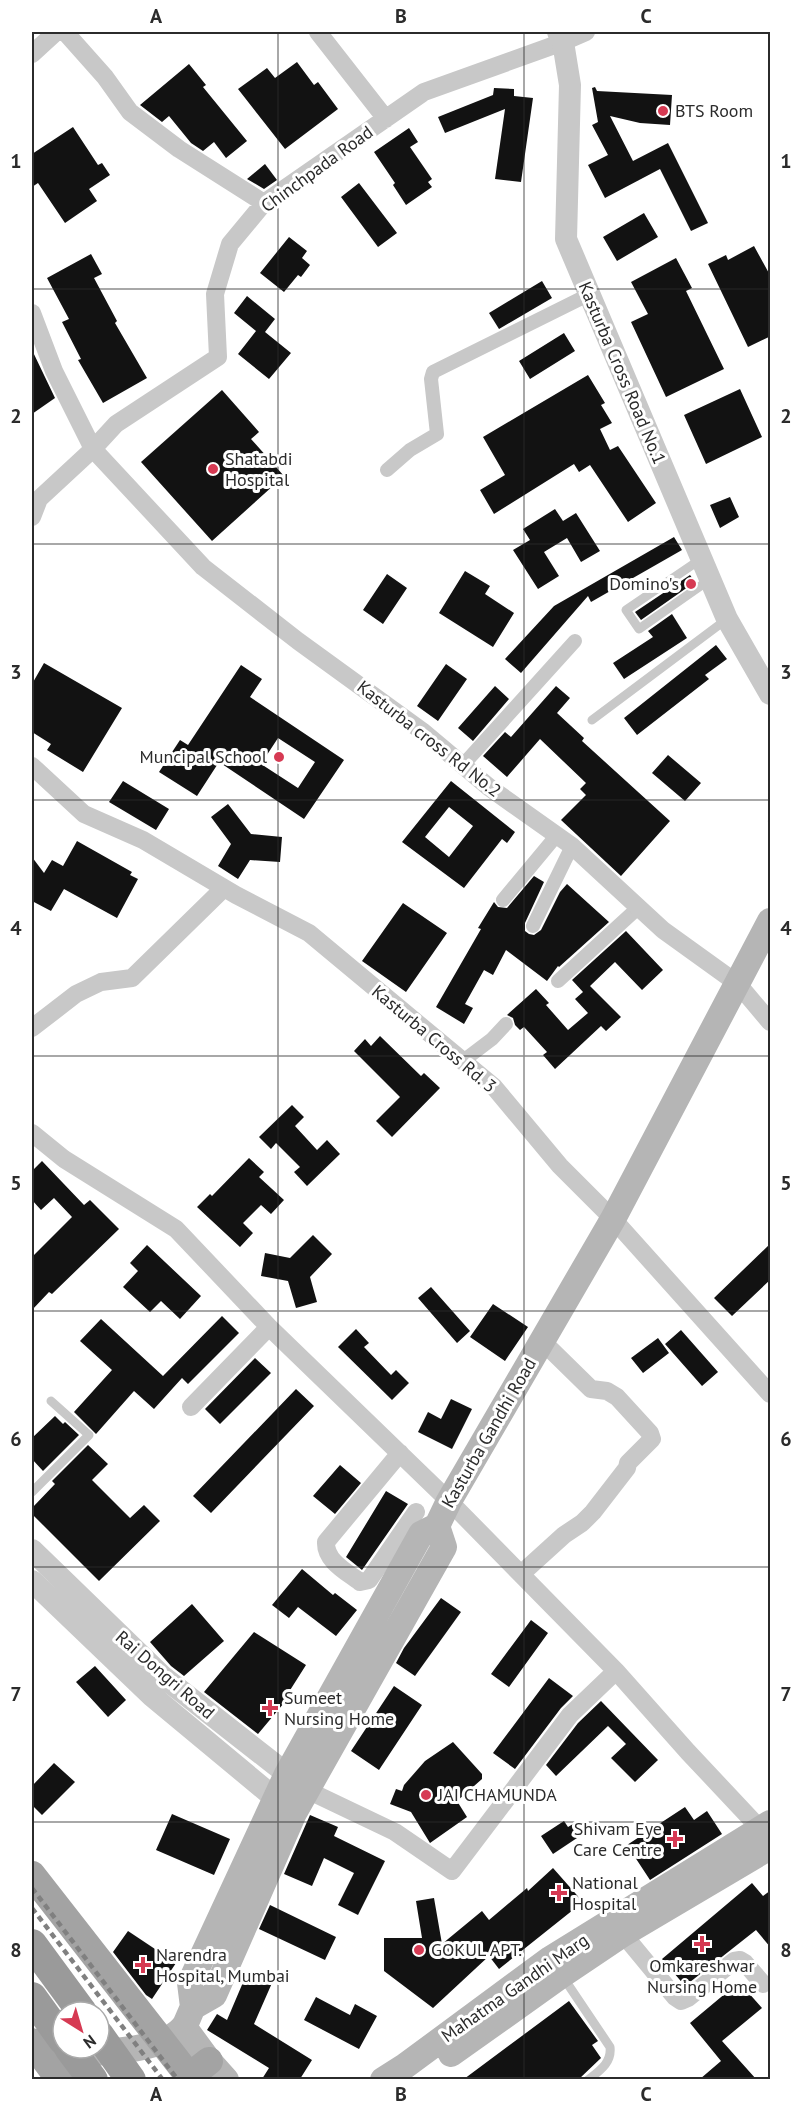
<svg xmlns="http://www.w3.org/2000/svg" width="802" height="2111" font-family="'PT Sans',sans-serif">
  <style>
    .building { fill: #121212; fill-rule: evenodd }
    .lines { fill: none; stroke-linecap: round; stroke-linejoin: round }
    .path { stroke: #c8c8c8; stroke-width: 3; stroke-dasharray: 3 3; stroke-linecap: butt }
    .service { stroke: #c8c8c8; stroke-width: 9 }
    .pedestrian { stroke: #c8c8c8; stroke-width: 14 }
    .minor { stroke: #c8c8c8; stroke-width: 18 }
    .tertiary { stroke: #c8c8c8; stroke-width: 22 }
    .secondary { stroke: #b5b5b5; stroke-width: 26 }
    .primary { stroke: #a3a3a3; stroke-width: 28 }
    .trunk { stroke: #9a9a9a; stroke-width: 30 }
    .rail { stroke: #808080; stroke-width: 4.5; stroke-dasharray: 6 4.5; stroke-linecap: butt }
    .trunk-bridge { stroke: #9a9a9a; stroke-width: 30 }
    .grid { fill: none; stroke: #2b2b2b; stroke-width: 1.5; stroke-opacity: 0.55 }
    .poi-dot { fill: #d63a53; stroke: #fff; stroke-width: 2 }
    .labels { text-anchor: middle; stroke-width: 6; stroke-linejoin: round; paint-order: stroke }
    .poi-label { font-size: 18px; fill: #2b2b2b; stroke: #fff; text-anchor: start }
    .street-label { font-size: 18px; fill: #2b2b2b; stroke: #fff }
    .neatline { fill: none; stroke: #2b2b2b; stroke-width: 2 }
    .grid-label { font-size: 20px; text-anchor: middle; font-weight: bold; fill: #2b2b2b }
  </style>
  <rect width="100%" height="100%" fill="#fff"/>
  <path class="building" d="M297 62 314 85 318 82 338 109 285 149 238 89 267 68 275 78Z
    M189 64 206 85 203 87 247 141 226 158 214 142 203 151 191 143 169 116 162 122 140 105Z
    M595 87 597 91 672 95 670 125 640 123 610 116 633 161 668 143 708 223 691 231 660 169 605 198 588 165 608 155 592 125 598 122 592 88Z
    M494 88 514 89V96L533 98 521 182 495 179 505 109 445 133 438 117 493 95Z
    M73 127 98 165 102 163 110 175 89 189 97 201 65 223 38 183 32 187V154Z
    M409 128 418 142 410 147 432 179 428 182 432 187 406 205 393 185 395 183 374 152Z
    M265 164 277 180 264 189 247 179Z
    M359 183 397 233 378 247 341 197Z
    M644 213 658 237 617 261 603 237Z
    M289 237 307 251 302 258 310 265 301 277 298 275 284 292 260 273Z
    M754 246 771 277V336L748 347 708 264 726 255 728 260Z
    M91 254 102 274 94 278 117 321 115 323 147 378 103 403 78 360 81 359 62 322 69 319 47 278Z
    M676 258 692 288 686 291 724 369 666 397 631 322 648 314 631 282Z
    M542 281 552 298 499 329 489 313Z
    M247 296 275 319 265 332 291 353 269 379 238 354 256 331 234 313Z
    M564 333 575 351 530 379 519 361Z
    M32 350 55 398 32 414Z
    M588 375 605 403 601 405 612 423 600 429 610 450 618 446 656 503 628 522 590 465 579 472 574 464 494 514 480 490 505 475 483 437Z
    M740 389 762 437 706 464 684 415Z
    M222 390 259 432 251 439 284 476 212 541 141 462Z
    M730 497 739 517 720 528 710 505Z
    M555 509 563 521 576 513 600 551 581 562 567 538 544 552 559 576 538 589 513 550 530 540 523 529Z
    M674 537 682 550 591 602 588 596 521 673 505 659 554 606Z
    M465 571 490 586 485 594 514 613 493 647 439 613Z
    M387 574 407 588 383 624 363 610Z
    M690 575 695 582 641 620 635 612Z
    M672 614 687 638 624 679 613 663 653 637 648 631Z
    M716 645 727 659 705 675 709 679 637 735 624 718Z
    M44 663 122 708 83 772 47 750 51 744 32 732V684Z
    M446 664 467 679 438 721 417 706Z
    M241 665 262 679 250 697 344 760 304 819 219 762 197 796 159 772 180 740 188 745ZM278 738 315 762 298 788 261 764Z
    M495 686 509 699 473 741 458 728Z
    M556 686 570 698 557 713 584 738 582 741 670 821 621 876 561 820 586 795 580 789 586 783 540 739 507 777 483 756 505 732 511 737Z
    M668 755 701 783 685 801 652 773Z
    M123 781 169 809 156 830 109 802Z
    M451 781 515 832 507 843 502 839 464 888 402 842ZM449 807 473 826 449 857 425 837Z
    M228 804 251 834 282 837 280 862 250 860 238 879 218 866 231 844 211 817Z
    M77 841 132 872 130 875 138 879 117 918 64 889 51 911 32 901V857L44 873 52 860 63 866Z
    M534 876 544 882 525 923V931L529 934 534 935 541 930 560 892 567 884 609 922 559 967 558 966 547 981 506 950 493 975 484 970 465 1004 473 1008 464 1024 436 1007 481 929 478 928 494 902 498 907 507 908Z
    M403 903 447 933 406 992 362 961Z
    M626 931 663 970 642 990 615 962 590 986 621 1017 606 1031 601 1026 555 1069 543 1055 547 1052 524 1027 520 1030 515 1025 513 1018 507 1015 536 989 549 1003 546 1005 568 1030 588 1013 575 999 583 992 572 980Z
    M380 1036 421 1076 424 1073 440 1088 392 1137 376 1121 400 1097 354 1051 365 1039 371 1046Z
    M292 1105 304 1117 295 1126 317 1150 327 1140 340 1154 307 1186 294 1172 300 1167 276 1143 271 1149 259 1137Z
    M249 1158 264 1172 259 1177 284 1200 271 1214 261 1205 243 1223 253 1233 240 1247 197 1207 210 1194 212 1196Z
    M42 1161 84 1205 90 1200 119 1229 52 1294 49 1292 32 1310V1257L72 1217 54 1198 41 1210 32 1200V1171Z
    M313 1235 332 1254 310 1277 317 1302 296 1308 288 1281 261 1276 265 1253 290 1258Z
    M771 1243V1279L732 1316 714 1298Z
    M147 1245 201 1296 180 1319 161 1301 150 1312 123 1287 138 1271 130 1263Z
    M431 1287 470 1331 457 1343 418 1298Z
    M493 1304 528 1327 505 1361 470 1337Z
    M222 1316 239 1333 188 1384 182 1378 154 1409 134 1391 96 1434 74 1412 112 1370 80 1341 101 1319 163 1376Z
    M356 1329 369 1343 364 1347 391 1375 396 1370 409 1383 392 1400 338 1347Z
    M681 1330 718 1372 702 1386 665 1344Z
    M658 1338 669 1353 643 1373 631 1358Z
    M255 1358 271 1373 220 1424 205 1409Z
    M296 1389 314 1406 211 1513 193 1496Z
    M451 1399 472 1409 452 1449 418 1432 428 1412 441 1419Z
    M55 1416 63 1424 65 1422 79 1435 43 1471 32 1459V1438Z
    M88 1445 108 1464 92 1480 130 1518 144 1505 160 1521 99 1581 32 1514V1508L55 1484 52 1481Z
    M340 1465 361 1483 335 1514 313 1496Z
    M386 1491 408 1504 362 1570 346 1557Z
    M302 1569 333 1595 335 1593 357 1610 336 1636 298 1607 289 1618 272 1605Z
    M441 1598 461 1612 415 1676 396 1663 404 1648Z
    M192 1604 224 1641 184 1676 171 1666 150 1642Z
    M531 1620 548 1633 509 1687 491 1674Z
    M254 1632 306 1665 287 1695 289 1697 258 1734 204 1692Z
    M95 1666 126 1700 108 1717 76 1682Z
    M549 1678 573 1696 561 1708 515 1769 493 1753Z
    M394 1686 422 1705 379 1770 351 1751Z
    M601 1701 658 1760 635 1782 611 1758 626 1744 608 1726 556 1776 546 1765 578 1723Z
    M453 1742 482 1774V1779L457 1801 467 1817 430 1843 411 1812 390 1804 396 1789 402 1791 404 1785 425 1761Z
    M54 1763 75 1782 42 1815 32 1805V1786Z
    M685 1807 694 1820 707 1811 722 1834 650 1880 627 1845Z
    M172 1814 230 1839 214 1875 156 1850Z
    M310 1815 338 1827 334 1836 385 1861 358 1915 338 1905 354 1873 324 1858 312 1886 284 1874Z
    M564 1821 568 1827 573 1824 580 1836 553 1854 541 1836Z
    M553 1868 583 1902 499 1969 489 1956 433 2008 384 1971V1938H422L416 1901 434 1898 442 1944 482 1911 489 1920 527 1888 528 1891Z
    M752 1883 763 1896 771 1890V1948L756 1930 685 1986 662 1959Z
    M270 1905 336 1937 325 1960 259 1929Z
    M128 1931 176 1963 152 1999 146 1995 113 1952Z
    M247 1973 272 1983 254 2024 312 2060 300 2079H262L269 2068 207 2030 217 2014 227 2020Z
    M739 1982 762 2008 722 2041 756 2079H700L721 2061 690 2023Z
    M316 1997 350 2015 355 2004 377 2016 359 2049 304 2020Z
    M569 2001 598 2041 592 2045 601 2058 579 2079H464Z"/>
  <g class="lines">
    <path class="path" d="M769 822 770 820"/>
    <path class="service" d="M701 559 626 610 639 629 709 580
      M592 720 727 619
      M32 1492 89 1435 51 1401
      M563 1977 610 2047C612 2063 599 2071 588 2080"/>
    <path class="pedestrian" d="M387 470 410 450 437 434 431 379 433 372 588 295
      M463 765 575 641
      M503 900 557 835
      M533 926 572 846
      M558 981 639 907
      M463 1061 492 1039 506 1024"/>
    <path class="minor" d="M65 32 105 77 130 112 179 149 264 203
      M318 32 386 119
      M32 54 56 32
      M32 313 54 371 93 449 203 567 298 641 422 731 490 788 572 846 663 930 738 984 770 1022
      M32 517 39 499 93 449 116 424 218 357 215 294 230 244 264 203 424 92 563 42 586 32
      M32 766 84 814 143 840 236 895 309 933 494 1087 560 1166 613 1219 770 1394
      M32 1028 76 994 101 982 132 978 224 888
      M32 1133 64 1159 176 1229 269 1327 449 1501 616 1671 688 1752 767 1836
      M191 1407 269 1327
      M400 1453 326 1542C325 1561 347 1572 360 1582L369 1580 416 1512
      M521 1574 564 1535 582 1523 593 1512 627 1468 628 1463 652 1439 650 1433 617 1397 607 1391 591 1389 542 1341
      M307 1790 395 1832 452 1871 570 1715 616 1671
      M623 1934 675 1997 681 2001 688 1998 734 1961 740 1960 745 1963 763 1984"/>
    <path class="tertiary" d="M558 32 563 42 570 85 566 239 727 619 770 694
      M32 1550 162 1676 301 1785
      M32 1581 152 1696 288 1809"/>
    <path class="secondary" d="M193 2007 214 1995 294 1813 444 1547 437 1526 449 1501 613 1219 770 921
      M193 2007 190 1983 287 1774 421 1534 437 1526
      M184 2027 209 2061 226 2080
      M94 2053C120 2051 169 2048 185 2025 188 2019 190 2013 193 2007
      M451 2054 562 1975 623 1934 770 1847
      M383 2080 405 2066 550 1959 770 1823"/>
    <path class="primary" d="M32 1875 192 2080
      M32 2042 60 2080
      M190 2076 209 2061"/>
    <path class="trunk" d="M32 1944 82 2012
      M32 1997 63 2040"/>
    <path class="rail" d="M32 1888 178 2080
      M32 1908 163 2080"/>
    <path class="trunk-bridge" d="M99 2035 131 2080
      M69 2048 93 2080"/>
  </g>
  <path class="grid" d="M278 32V2080M524 32V2080M32 289H770M32 544H770M32 800H770M32 1056H770M32 1311H770M32 1567H770M32 1822H770"/>
  <g class="poi-dot">
    <circle cx="663" cy="111" r="6"/>
    <circle cx="213" cy="469" r="6"/>
    <circle cx="691" cy="584" r="6"/>
    <circle cx="279" cy="757" r="6"/>
    <path d="M267 1699h6v6h6v6h-6v6h-6v-6h-6v-6h6z"/>
    <circle cx="426" cy="1795" r="6"/>
    <path d="M672 1830h6v6h6v6h-6v6h-6v-6h-6v-6h6z"/>
    <path d="M556 1884h6v6h6v6h-6v6h-6v-6h-6v-6h6z"/>
    <path d="M699 1935h6v6h6v6h-6v6h-6v-6h-6v-6h6z"/>
    <circle cx="419" cy="1950" r="6"/>
    <path d="M140 1956h6v6h6v6h-6v6h-6v-6h-6v-6h6z"/>
  </g>
  <g class="labels">
    <g class="poi-label">
      <text x="675" y="117">BTS Room</text>
      <text x="225" y="465">Shatabdi<tspan x="225" dy="21">Hospital</tspan></text>
      <text x="679" y="590" text-anchor="end">Domino's</text>
      <text x="267" y="763" text-anchor="end">Muncipal School</text>
      <text x="284" y="1704">Sumeet<tspan x="284" dy="21">Nursing Home</tspan></text>
      <text x="438" y="1801">JAI CHAMUNDA</text>
      <text x="662" y="1835" text-anchor="end">Shivam Eye<tspan x="662" dy="21">Care Centre</tspan></text>
      <text x="572" y="1889">National<tspan x="572" dy="21">Hospital</tspan></text>
      <text x="431" y="1956">GOKUL APT.</text>
      <text x="156" y="1961">Narendra<tspan x="156" dy="21">Hospital, Mumbai</tspan></text>
      <text x="702" y="1972" text-anchor="middle">Omkareshwar<tspan x="702" dy="21">Nursing Home</tspan></text>
    </g>
    <g class="street-label">
      <text transform="translate(317 169) rotate(-36)" y="6">Chinchpada Road</text>
      <text transform="translate(622 373) rotate(67)" y="6">Kasturba Cross Road No.1</text>
      <text transform="translate(429 739) rotate(38)" y="6">Kasturba cross Rd No.2</text>
      <text transform="translate(434 1039) rotate(40)" y="6">Kasturba Cross Rd. 3</text>
      <text transform="translate(489 1433) rotate(-60)" y="6">Kasturba Gandhi Road</text>
      <text transform="translate(165 1675) rotate(41)" y="6">Rai Dongri Road</text>
      <text transform="translate(515 1988) rotate(-35)" y="6">Mahatma Gandhi Marg</text>
    </g>
  </g>
  <rect width="802" height="2111" fill="none" stroke="#ffffff" stroke-width="66"/>
  <g transform="translate(81 2030) rotate(143)"><circle r="28" fill="#ffffff" stroke="#aaaaaa" stroke-width="1.5"/>
  <path d="M0-4.5L10 22L0 15L-10 22Z" fill="#d63a53"/>
  <text y="-9" font-size="16" font-weight="bold" text-anchor="middle" fill="#2b2b2b">N</text>
  </g>
  <rect x="33" y="33" width="736" height="2045" class="neatline"/>
  <g class="grid-label">
    <text x="156" y="23">A</text>
    <text x="401" y="23">B</text>
    <text x="646" y="23">C</text>
    <text x="16" y="168">1</text>
    <text x="786" y="168">1</text>
    <text x="16" y="423">2</text>
    <text x="786" y="423">2</text>
    <text x="16" y="679">3</text>
    <text x="786" y="679">3</text>
    <text x="16" y="935">4</text>
    <text x="786" y="935">4</text>
    <text x="16" y="1190">5</text>
    <text x="786" y="1190">5</text>
    <text x="16" y="1446">6</text>
    <text x="786" y="1446">6</text>
    <text x="16" y="1701">7</text>
    <text x="786" y="1701">7</text>
    <text x="16" y="1957">8</text>
    <text x="786" y="1957">8</text>
    <text x="156" y="2101">A</text>
    <text x="401" y="2101">B</text>
    <text x="646" y="2101">C</text>
  </g>
</svg>
